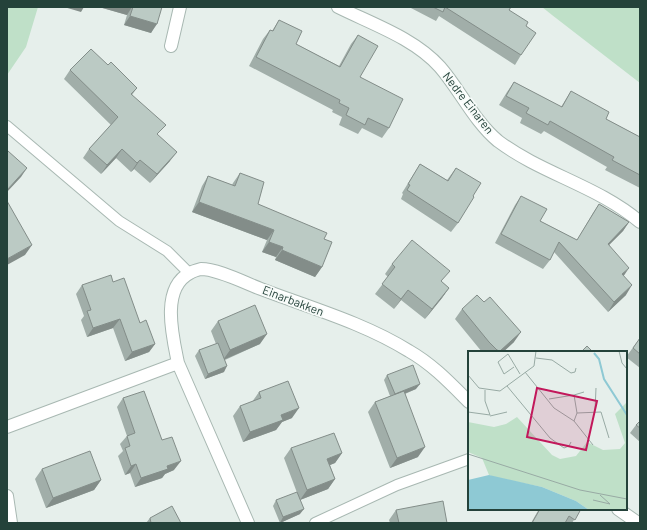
<svg xmlns="http://www.w3.org/2000/svg" width="647" height="530" font-family="Barlow,sans-serif">
  <style>
    .green { fill: #bfe0c8 }
    .lines { fill: none; stroke-linecap: round; stroke-linejoin: round }
    .lane-casing { stroke: #a8b8b2; stroke-width: 12 }
    .street-casing { stroke: #a8b8b2; stroke-width: 14 }
    .lane { stroke: #fff; stroke-width: 10 }
    .street { stroke: #fff; stroke-width: 12 }
    .wall { fill: #a1aea9 }
    .shaded-wall { fill: #838d89 }
    .building { fill: #bbcac4; stroke: #838d89 }
    .labels { text-anchor: middle; stroke-width: 3.5; stroke-linejoin: round; paint-order: stroke }
    .street-label { font-size: 12px; fill: #24423a; stroke: #f7fbf9 }
    .inset-river { fill: none; stroke: #8ec9d4; stroke-width: 2 }
    .inset-road { fill: none; stroke: #98aaa4; stroke-width: 1 }
    .view { fill: #c2185b; fill-opacity: 0.15; stroke: #c2185b; stroke-width: 2 }
    .inset-edge { fill: none; stroke: #24423a; stroke-width: 2 }
  </style>
  <rect width="100%" height="100%" fill="#e6efeb"/>
  <path class="green" d="M7 7H38L26 47 7 75Z
    M542 7H640V83L552 15Z"/>
  <g class="lines">
    <defs>
      <path id="lane" d="M7 126 119 221 167 251 189 273
        M315 523 397 485 469 459"/>
      <path id="street" d="M338 7C372 24 414 38 440 67 460 90 474 121 498 141 542 174 598 186 640 222
        M171 46 180 7
        M7 427 178 363
        M7 496 11 523
        M618 509 638 523
        M248 523 178 363C173 338 160 288 190 273 193 271 197 270 201 269 218 269 245 283 261 289 311 308 364 323 409 351 432 364 450 383 469 402"/>
    </defs>
    <use href="#lane" class="lane-casing"/>
    <use href="#street" class="street-casing"/>
    <use href="#lane" class="lane"/>
    <use href="#street" class="street"/>
  </g>
  <path class="wall" d="M99 7H162L151 33 124 25 127 15Z
    M409 7H511L509 10 526 26 521 55 515 65 439 16 436 21Z
    M279 20 296 44 339 66 351 44 358 35 360 77 389 128 382 138 362 128 358 134 339 125 342 117 332 112 333 110 249 66 263 39 270 30 272 31Z
    M108 65 137 88 132 95 158 135 170 161 150 183 134 169 131 172 116 158 101 174 83 158 89 149 111 125 64 79 70 70Z
    M514 82 561 107 571 91 606 119 640 137V188L605 170 607 167 544 131 541 134 520 123 522 118 499 105 507 92Z
    M420 164 447 180 456 168 473 196 458 223 451 232 401 199 403 194 402 193Z
    M240 173 258 204 324 239 322 267 315 277 275 260 276 257 262 252 267 240 192 212 202 186 208 176 232 185 233 183Z
    M521 196 540 221 577 240 593 213 599 204 629 222 623 231 609 245 623 276 626 295 608 312 554 252 550 260 543 269 495 243 515 205Z
    M392 264 442 282 449 288 442 298 425 319 401 300 394 309 375 294 388 277 385 274Z
    M113 282 140 323 155 344 149 352 125 361 113 328 87 337 81 320 84 316 76 294 82 285Z
    M462 309 514 342 503 352H482L455 319Z
    M218 321 260 344 225 360 224 372 205 379 195 356 199 350 216 344 211 331Z
    M640 338V368L626 357Z
    M387 375 416 389 405 394 418 457 390 468 368 412 375 402 390 396 384 380Z
    M259 392 292 418 282 422 276 430 243 442 233 416 240 406 252 402Z
    M123 398 162 440 174 470 165 474 162 478 135 487 130 473 125 475 118 456 123 451 120 444 127 436 117 407Z
    M640 421V442L630 433 636 425Z
    M291 448 342 453 335 463 330 465 335 479 328 489 300 500V514L280 523 273 506 276 500 299 498 284 458Z
    M42 469 101 480 94 490 46 508 35 479Z
    M539 509H581L572 523H531Z
    M396 510 447 523H390L389 520Z
    M150 518 181 523H146Z"/>
  <path class="shaded-wall" d="M64 7H84L81 12Z
    M99 7H132L127 15Z
    M130 16 157 24 151 33 124 25Z
    M122 149 116 158 101 174 107 165Z
    M177 152 170 161 150 183 157 174Z
    M140 160 134 169 131 172 137 163Z
    M27 168 21 177 7 192V190Z
    M199 202 274 230 267 240 192 212Z
    M629 222 623 231 601 253 608 244Z
    M269 242 283 247 276 257 262 252Z
    M32 245 25 255 7 265V259Z
    M282 250 322 267 315 277 275 260Z
    M629 268 623 277 622 274Z
    M632 285 626 295 608 312 614 302Z
    M449 288 442 298 425 319 432 309Z
    M408 290 401 300 394 309 401 299Z
    M120 319 113 328 87 337 93 328Z
    M521 332 514 342 503 352H496L497 350Z
    M267 334 260 344 223 360 230 350Z
    M155 344 149 352 125 361 132 352Z
    M227 366 224 372 205 379 208 374Z
    M420 384 416 389 391 399 395 394Z
    M299 408 292 418 282 422 276 430 243 442 250 432 281 415Z
    M425 447 418 457 390 468 397 458Z
    M342 453 335 463 320 469 327 459Z
    M181 461 174 470 165 474 162 478 135 487 141 478 167 466Z
    M136 464 130 473 125 475 131 466Z
    M335 479 328 489 300 500 307 490Z
    M101 480 94 490 46 508 53 498Z
    M304 509 300 514 280 523 283 517Z"/>
  <path class="building" d="M133 7H162L157 24 130 16Z
    M433 7H445L443 12Z
    M445 7H511L509 10 528 22 526 26 536 33 521 55Z
    M279 20 302 31 296 44 340 67 358 35 378 46 360 77 403 99 389 128 368 118 365 125 346 115 349 108 339 103 340 100 256 57 270 30 273 31Z
    M91 49 108 65 111 62 137 88 131 94 166 125 157 134 177 152 157 174 140 160 137 163 122 149 107 165 89 149 118 117 70 70Z
    M514 82 562 107 571 91 609 112 606 119 640 137V175L612 160 614 157 550 121 548 125 526 113 529 108 506 96Z
    M8 151 27 168 7 190V152Z
    M420 164 448 181 456 168 481 183 473 196 474 197 458 223 407 190 410 185 408 184Z
    M240 173 264 182 258 204 327 233 324 239 332 242 322 267 282 250 283 247 269 242 274 230 199 202 208 176 235 186Z
    M521 196 547 209 540 221 577 240 599 204 629 222 608 244 629 268 622 274 632 285 614 302 559 242 550 260 501 234Z
    M7 201 32 245 7 259Z
    M412 240 450 271 441 281 449 288 432 309 408 290 401 299 382 284 395 267 392 264Z
    M111 275 113 282 124 278 140 323 146 320 155 344 132 352 120 319 93 328 87 311 91 310 82 285Z
    M477 295 484 302 490 297 521 332 500 351 497 350 489 342 462 309Z
    M255 305 267 334 230 350 218 321Z
    M640 338V354L633 348Z
    M218 343 227 366 208 374 199 350Z
    M587 346 593 352H581Z
    M413 365 420 384 395 394 387 375Z
    M288 381 299 408 281 415 283 420 250 432 240 406 261 398 259 392Z
    M144 391 162 440 172 437 181 461 167 466 168 469 141 478 136 464 131 466 125 448 130 446 127 436 135 433 123 398Z
    M404 391 425 447 397 458 375 402Z
    M640 421V428L636 425Z
    M334 433 342 453 327 459 335 479 307 490 291 448Z
    M90 451 101 480 53 498 42 469Z
    M297 492 304 509 283 517 276 500Z
    M443 501 447 523H399L396 510Z
    M172 506 181 523H151L150 518Z
    M540 509H581L575 520 569 516 565 523H532Z"/>
  <g class="labels">
    <g class="street-label">
      <text transform="translate(468 103) rotate(52)" y="4">Nedre Einaren</text>
      <text transform="translate(293 301) rotate(21)" y="4">Einarbakken</text>
    </g>
  </g>
  <g transform="translate(468 351)">
    <rect width="159" height="159" fill="#e6efeb"/>
    <path d="M158 52 159 159H121L108 150 74 136 26 126 21 124 14 107 0 101V71L26 76 38 73 49 66 84 104 92 108 108 105 119 91 135 99 152 98 157 92 147 63Z" fill="#bfe0c8"/>
    <path d="M21 124 74 136 108 150 121 159H0V129Z" fill="#8ec9d4"/>
    <path class="inset-river" d="M126 2 131 8 136 28 159 64"/>
    <path class="inset-road" d="M151 0 154 12 159 18M68 7 84 9 103 22 107 21 108 17M46 16 36 23 30 11 40 3 52 23M57 21 86 57 106 70 125 94M0 24 11 37 32 40 66 15 68 0M39 35 82 87 96 97 101 95 103 91M81 48 106 44M127 59 128 37M0 61 22 64 17 50V39M109 62 133 61 141 87M22 65 39 61M106 70 109 62 106 44 116 41M0 103 112 139 159 148M125 149 142 153 132 144"/>
    <path class="view" d="M69 37 129 50 118 99 59 86Z"/>
    <rect width="159" height="159" class="inset-edge"/>
  </g>
  <rect width="647" height="530" fill="none" stroke="#24423a" stroke-width="16"/>
</svg>
